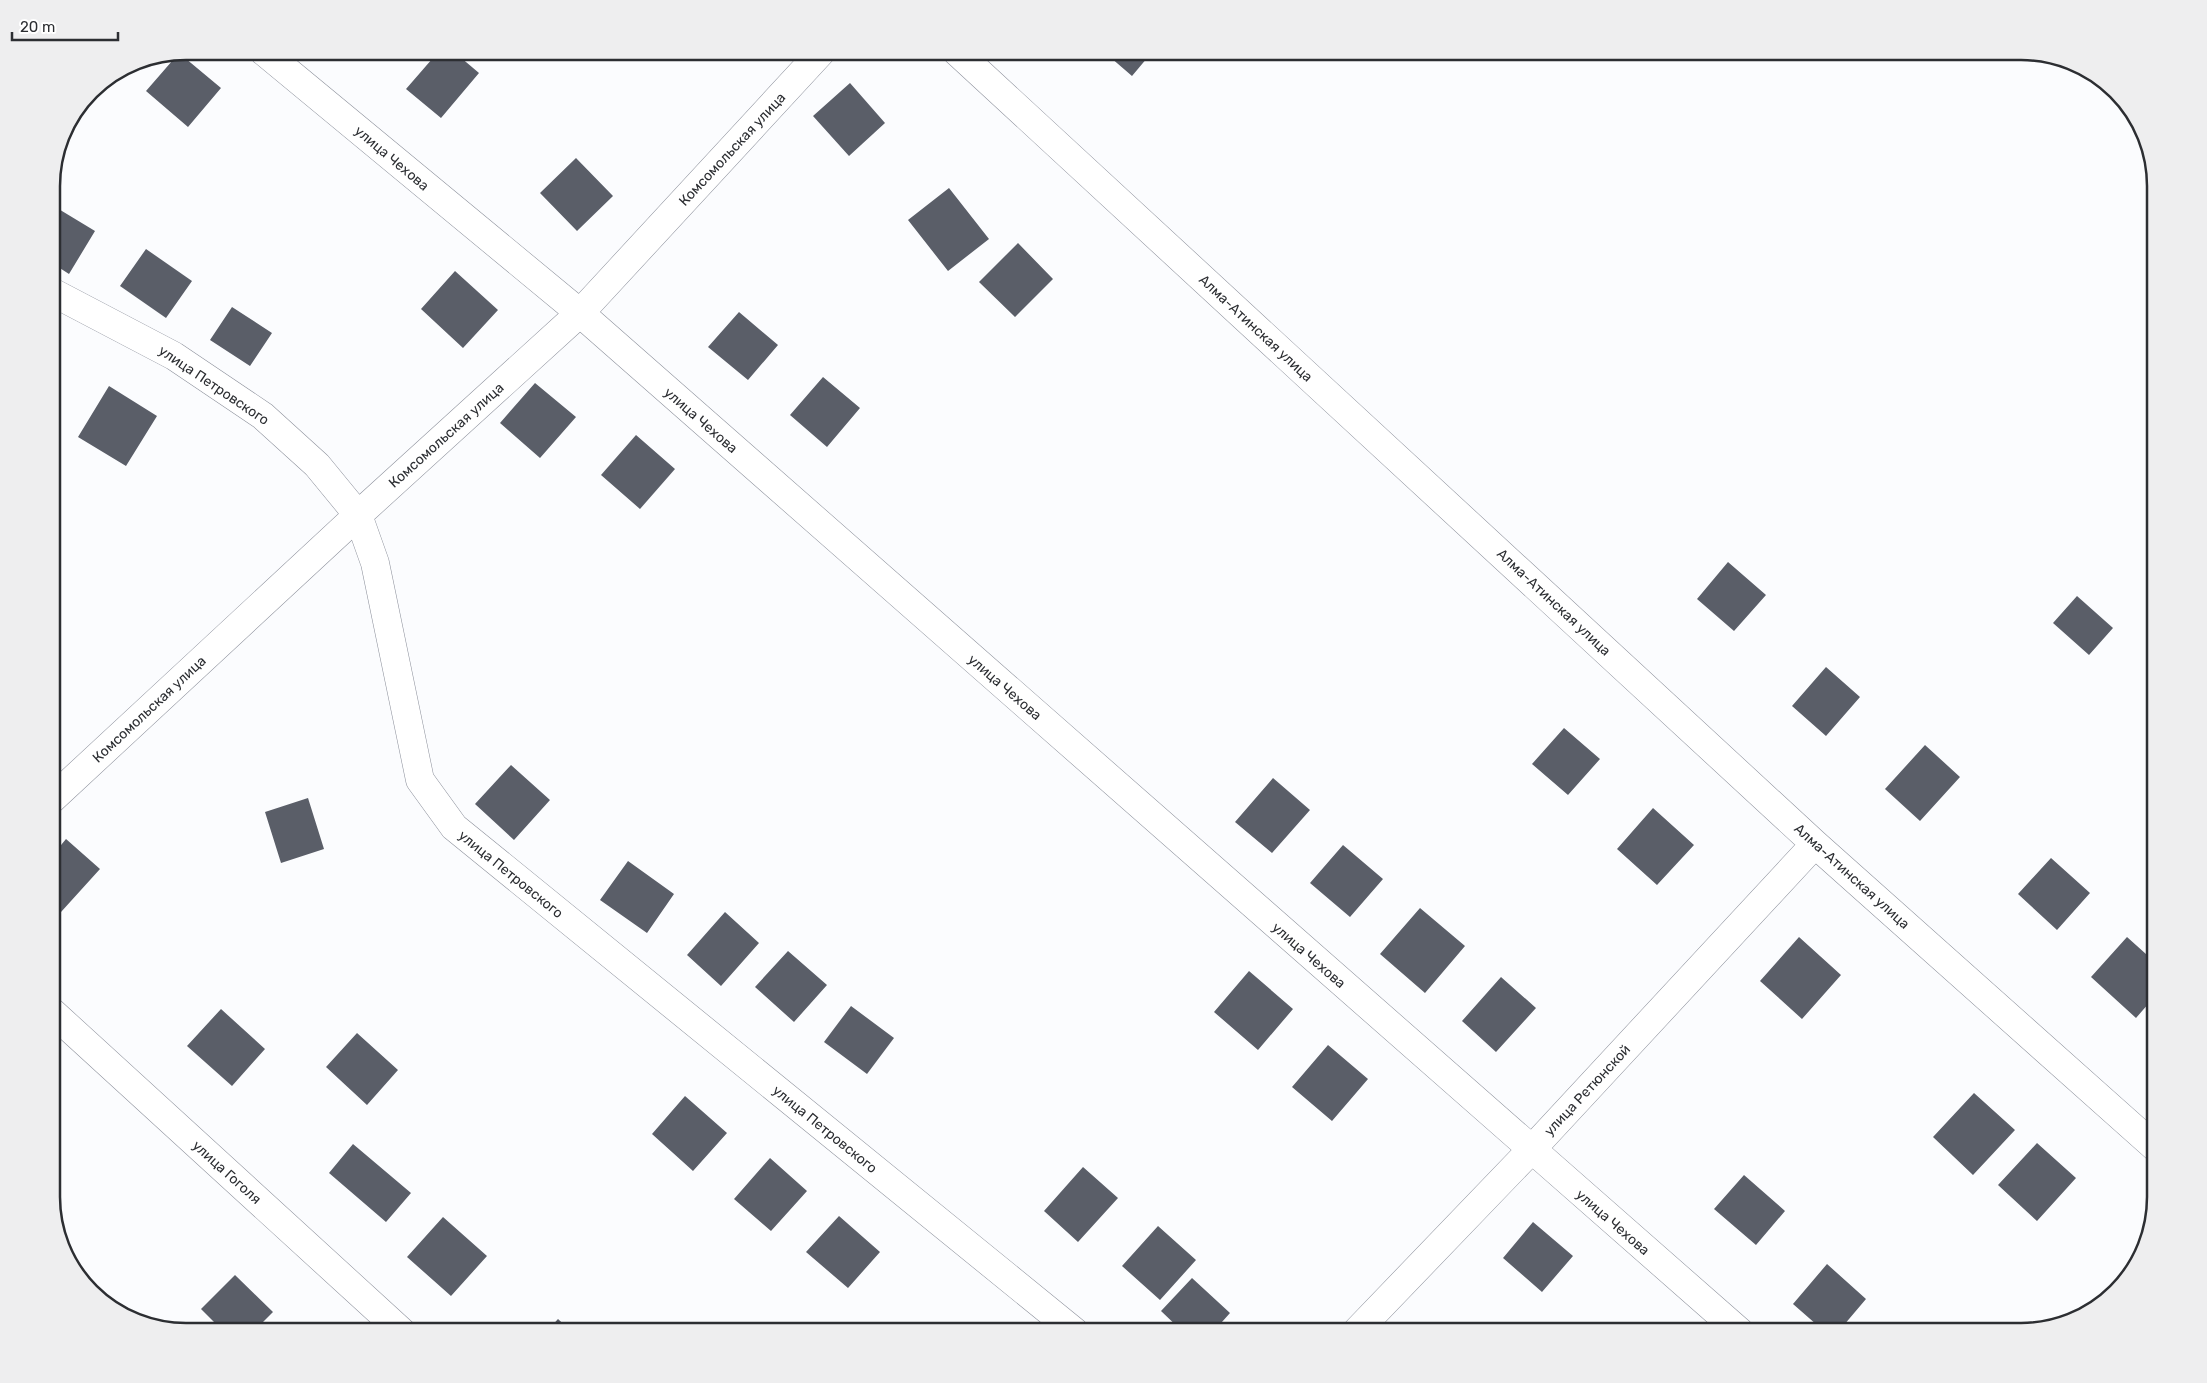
<svg xmlns="http://www.w3.org/2000/svg" width="2207" height="1383" font-family="Rubik,sans-serif">
  <style>
    .building { fill: #5a5e68 }
    .lines { fill: none; stroke-linecap: round; stroke-linejoin: round }
    .minor-casing { stroke: #8c909b; stroke-width: 29 }
    .tertiary-casing { stroke: #8c909b; stroke-width: 29 }
    .minor { stroke: #fff; stroke-width: 28 }
    .tertiary { stroke: #fff; stroke-width: 28 }
    .labels { text-anchor: middle; stroke-width: 5; stroke-linejoin: round; paint-order: stroke }
    .street-label { font-size: 14px; fill: #2c2e32; stroke: #fff }
    .rim { fill: none; stroke: #2c2e32; stroke-width: 2.5 }
  </style>
  <rect width="100%" height="100%" fill="#fbfcfe"/>
  <path class="building" d="M439 51H453L479 73 441 118 406 89Z
    M1103 51H1153L1132 76Z
    M179 53 221 88 188 127 146 91Z
    M850 83 885 123 849 156 813 116Z
    M576 158 613 196 577 231 540 193Z
    M949 188 989 239 948 271 908 220Z
    M52 205 95 231 69 274 52 263Z
    M1018 243 1053 279 1015 317 979 282Z
    M146 249 192 281 166 318 120 286Z
    M455 271 498 310 463 348 421 309Z
    M232 307 272 333 250 366 210 340Z
    M739 312 778 345 748 380 708 347Z
    M823 377 860 408 827 447 790 415Z
    M535 383 576 417 540 458 500 423Z
    M109 386 157 416 126 466 78 437Z
    M636 435 675 469 640 509 601 475Z
    M1728 562 1766 595 1734 631 1697 599Z
    M2077 596 2113 628 2089 655 2053 623Z
    M1826 667 1860 697 1826 736 1792 706Z
    M1564 728 1600 759 1568 795 1532 764Z
    M1925 745 1960 777 1920 821 1885 789Z
    M511 765 550 800 514 840 475 804Z
    M1273 778 1310 810 1272 853 1235 822Z
    M308 798 324 849 281 863 265 812Z
    M1653 808 1694 845 1657 885 1617 849Z
    M66 839 100 869 61 912 52 903V856Z
    M1343 845 1383 879 1350 917 1310 883Z
    M2051 858 2090 893 2057 930 2018 894Z
    M628 861 674 894 647 933 600 900Z
    M1420 908 1465 946 1425 993 1380 954Z
    M725 912 759 943 721 986 687 955Z
    M1799 937 1841 975 1802 1019 1760 981Z
    M2127 937 2156 963V995L2136 1018 2091 977Z
    M788 951 827 985 794 1022 755 987Z
    M1249 971 1293 1009 1258 1050 1214 1012Z
    M1501 977 1536 1008 1496 1052 1462 1021Z
    M851 1006 894 1038 867 1074 824 1042Z
    M221 1009 265 1049 232 1086 187 1046Z
    M357 1033 398 1070 367 1105 326 1067Z
    M1328 1045 1368 1079 1332 1121 1292 1087Z
    M1974 1093 2015 1130 1973 1175 1933 1137Z
    M685 1096 727 1133 693 1171 652 1134Z
    M2037 1143 2076 1178 2037 1221 1998 1185Z
    M353 1144 411 1193 386 1222 329 1173Z
    M770 1158 807 1191 771 1231 734 1199Z
    M1083 1167 1118 1198 1078 1242 1044 1211Z
    M1744 1175 1785 1211 1756 1245 1714 1209Z
    M839 1216 880 1252 848 1288 806 1252Z
    M443 1217 487 1256 451 1296 407 1257Z
    M1533 1222 1573 1256 1542 1292 1503 1258Z
    M1158 1226 1196 1260 1160 1300 1122 1266Z
    M1827 1264 1866 1299 1838 1332H1825L1793 1304Z
    M235 1275 273 1312 253 1332H224L201 1309Z
    M1192 1278 1230 1313 1213 1332H1183L1161 1311Z
    M558 1319 572 1332H546Z"/>
  <g class="lines">
    <defs>
      <path id="minor" d="M956 51 1815 844 2156 1148
        M52 292 174 356 263 416 317 465 358 515 375 563 420 780 454 827 1075 1332
        M52 799 358 515 580 313 822 51
        M52 1012 402 1332
        M1356 1332 1531 1150 1815 844"/>
      <path id="tertiary" d="M263 51 580 313 1740 1332"/>
    </defs>
    <use href="#minor" class="minor-casing"/>
    <use href="#tertiary" class="tertiary-casing"/>
    <use href="#minor" class="minor"/>
    <use href="#tertiary" class="tertiary"/>
  </g>
  <g class="labels">
    <g class="street-label">
      <text transform="translate(732 149) rotate(-47)" y="5">Комсомольская улица</text>
      <text transform="translate(392 158) rotate(40)" y="5">улица Чехова</text>
      <text transform="translate(1256 328) rotate(43)" y="5">Алма-Атинская улица</text>
      <text transform="translate(214 385) rotate(34)" y="5">улица Петровского</text>
      <text transform="translate(701 420) rotate(41)" y="5">улица Чехова</text>
      <text transform="translate(446 435) rotate(-42)" y="5">Комсомольская улица</text>
      <text transform="translate(1554 602) rotate(43)" y="5">Алма-Атинская улица</text>
      <text transform="translate(1005 687) rotate(41)" y="5">улица Чехова</text>
      <text transform="translate(149 709) rotate(-43)" y="5">Комсомольская улица</text>
      <text transform="translate(511 874) rotate(39)" y="5">улица Петровского</text>
      <text transform="translate(1852 876) rotate(42)" y="5">Алма-Атинская улица</text>
      <text transform="translate(1309 955) rotate(41)" y="5">улица Чехова</text>
      <text transform="translate(1587 1090) rotate(-47)" y="5">улица Ретюнской</text>
      <text transform="translate(825 1129) rotate(39)" y="5">улица Петровского</text>
      <text transform="translate(227 1172) rotate(42)" y="5">улица Гоголя</text>
      <text transform="translate(1613 1222) rotate(41)" y="5">улица Чехова</text>
    </g>
  </g>
  <path d="M0 0H2207V1383H0ZM186 60H2021A126 126 0 0 1 2147 186V1197A126 126 0 0 1 2021 1323H186A126 126 0 0 1 60 1197V186A126 126 0 0 1 186 60Z" fill="#eeeeef" fill-rule="evenodd"/>
  <path class="rim" d="M186 60H2021A126 126 0 0 1 2147 186V1197A126 126 0 0 1 2021 1323H186A126 126 0 0 1 60 1197V186A126 126 0 0 1 186 60Z"/>
  <path d="M12 32v8h106v-8" fill="none" stroke="#2c2e32" stroke-width="2.5"/>
  <text x="20" y="32" font-size="15" fill="#2c2e32" stroke="#ffffff" stroke-width="4" paint-order="stroke">20 m</text>
</svg>
